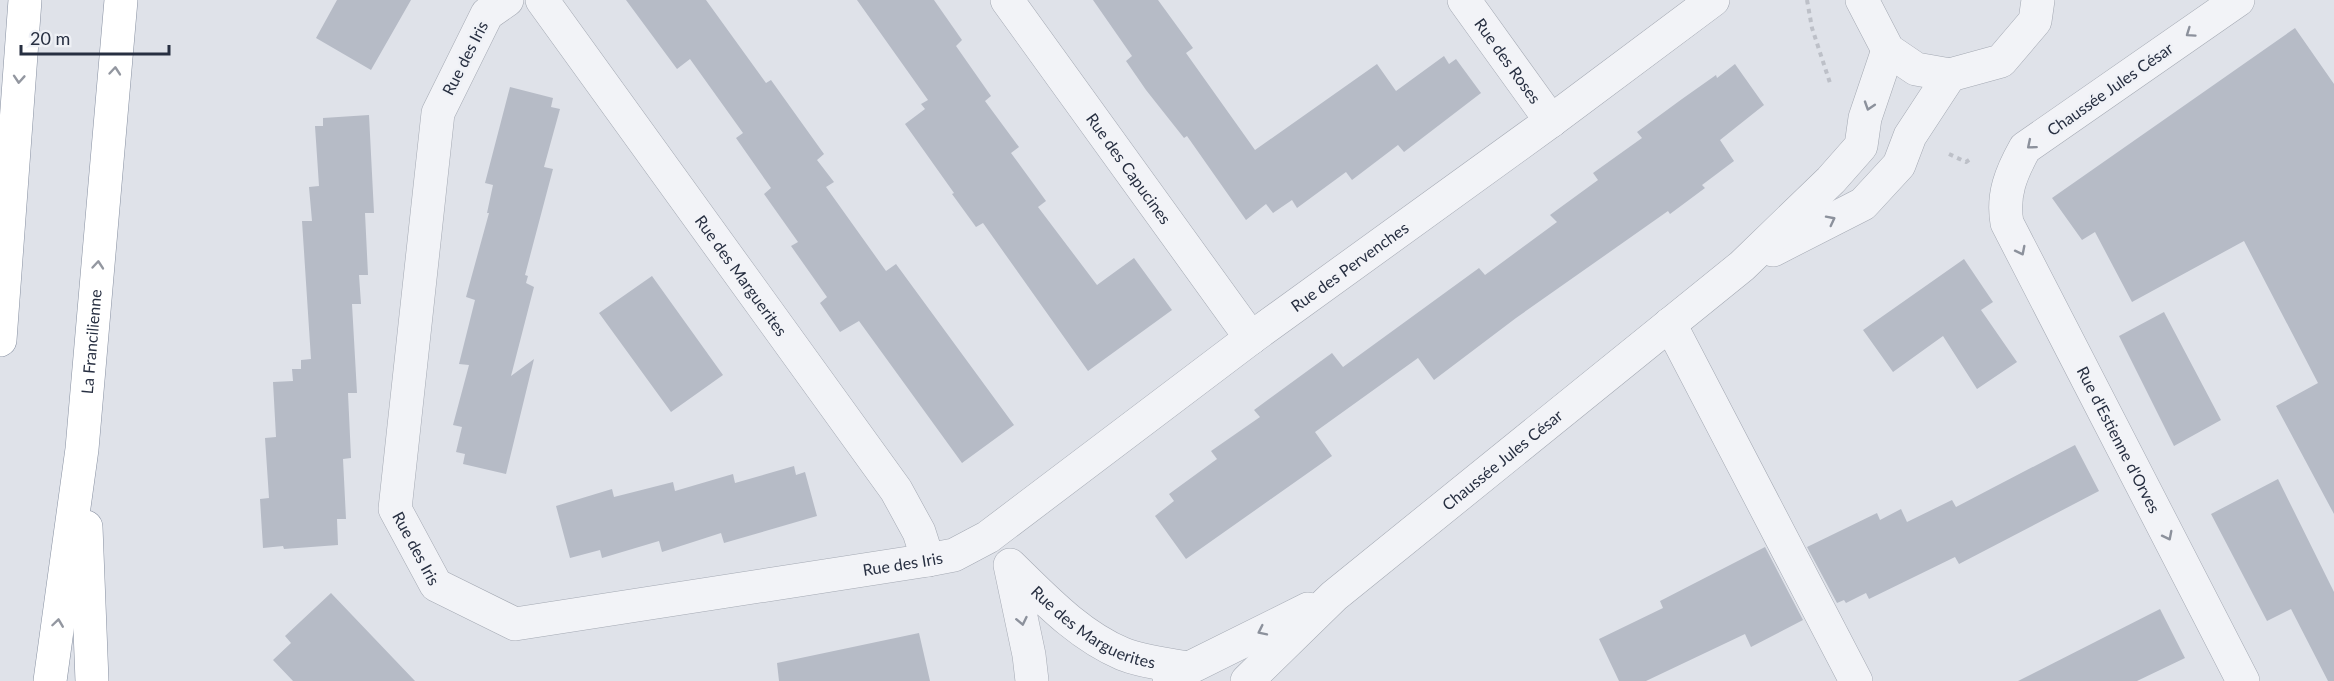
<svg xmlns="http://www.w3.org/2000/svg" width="2334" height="681" font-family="Lato,sans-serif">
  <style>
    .building { fill: #b6bbc6 }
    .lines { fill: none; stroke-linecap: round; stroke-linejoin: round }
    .minor-casing { stroke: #a4a9b3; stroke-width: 34 }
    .trunk-casing { stroke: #868fa0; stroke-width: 34 }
    .path { stroke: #bdc0c8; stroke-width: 4; stroke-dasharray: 4.5 4.5; stroke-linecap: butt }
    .minor { stroke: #f2f3f7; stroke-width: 33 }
    .trunk { stroke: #fff; stroke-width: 33 }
    .oneway { stroke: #8c919c }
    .oneway2 { stroke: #9397a0 }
    .labels { text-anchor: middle; stroke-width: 5; stroke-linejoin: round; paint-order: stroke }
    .street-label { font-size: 16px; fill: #272f41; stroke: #eff1f6 }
  </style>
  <rect width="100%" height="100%" fill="#dfe2e9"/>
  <path class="building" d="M337 0H411L371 70 316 38Z
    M626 0H706L766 83 771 80 824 154 817 160 834 182 826 187 886 271 896 264 1014 425 962 463 859 321 840 332 820 303 827 297 791 246 798 242 764 194 771 188 736 138 743 133 690 59 677 69Z
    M857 0H934L962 40 956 46 991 96 985 101 1019 147 1011 153 1046 201 1038 207 1097 285 1134 258 1172 310 1088 371 983 223 976 227 952 194 954 193 905 124 925 109 921 104 928 100Z
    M1093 0H1158L1193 48 1186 53 1255 150 1377 64 1396 91 1444 56 1449 64 1456 59 1481 93 1404 152 1398 145 1352 180 1346 172 1297 208 1292 200 1273 213 1266 204 1246 220 1187 136 1184 138 1146 90 1126 61 1132 56Z
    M2295 28 2334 84V514L2276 406 2318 383 2244 241 2132 302 2095 232 2082 240 2052 198Z
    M1735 64 1764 105 1720 140 1734 161 1702 185 1705 188 1670 214 1668 211 1516 318 1434 380 1418 358 1315 432 1332 456 1186 559 1155 516 1174 501 1169 494 1217 459 1211 451 1260 417 1254 410 1332 353 1343 367 1479 268 1485 275 1557 222 1550 215 1598 180 1593 173 1642 138 1637 132 1682 99 1716 75 1717 78Z
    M510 87 553 98 551 107 560 109 544 167 553 169 525 275 528 276 526 283 534 287 511 376 534 359 506 474 463 464 465 454 456 452 462 427 453 425 469 365 459 364 475 300 466 297 489 213H487L493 185 485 183Z
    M369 115 374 213H365L368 275H359L361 304H352L357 393H348L351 458 343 459 346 519H337L338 545 284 549 283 546 263 548 260 499 269 498 265 438 276 437 273 382 293 381 292 369H301V360L311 359 302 221H312L309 187 319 186 315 126H323V118Z
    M1964 259 1993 302 1981 310 2017 362 1977 389 1943 336 1893 372 1863 330Z
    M652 276 723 375 671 412 599 313Z
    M2164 312 2221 420 2174 446 2119 336Z
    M2075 445 2099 491 1959 564 1955 557 1869 599 1866 593 1846 603 1844 600 1837 603 1807 547 1877 513 1880 520 1901 509 1907 522 1952 500 1956 507Z
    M794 466 796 475 805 472 817 516 724 543 721 533 662 552 659 541 602 558 600 550 570 558 556 506 612 489 614 497 673 482 675 491 733 474 735 483Z
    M2278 479 2334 592V681H2328L2291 609 2267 621 2211 514Z
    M1765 547 1803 620 1751 647 1745 634 1646 681H1619L1599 639 1663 608 1660 601Z
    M331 593 415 681H293L273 660 291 643 285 636Z
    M2160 609 2185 658 2137 681H2018Z
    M919 633 930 681H779L777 663Z"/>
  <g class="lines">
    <defs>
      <g id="minor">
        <path id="s1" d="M507 0 487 14 438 113 395 509 436 585 515 624 928 560 954 555 988 537 1251 338 1551 121 1713 0"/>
        <path id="s2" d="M542 0 896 490 919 532 928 560"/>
        <path id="s3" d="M1007 0 1251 338"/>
        <path id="s4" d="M1464 0 1551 121"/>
        <path d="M1862 0 1888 50 1916 69 1950 75 2001 61 2035 21 2038 0"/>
        <path id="s5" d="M2238 0 2025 148C2011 173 2002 195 2007 223L2243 681"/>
        <path d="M1773 250 1863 204 1899 165 1910 136 1950 75"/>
        <path d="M1670 324 1856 681"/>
        <path d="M1169 678 1308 609"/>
        <path id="s6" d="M1032 681 1029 655 1010 565C1044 598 1078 635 1123 654 1143 662 1166 664 1187 668"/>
        <path id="s7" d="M1247 681 1334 596 1742 266 1831 180 1861 146 1865 118 1888 50"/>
      </g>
      <g id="trunk">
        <path d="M0 340 25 0"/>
        <path d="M86 527 92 681"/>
        <path id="s8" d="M50 681 82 449 121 0"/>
      </g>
    </defs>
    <use href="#minor" class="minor-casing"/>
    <use href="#trunk" class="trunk-casing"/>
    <path class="path" d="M1807 0 1812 28 1830 83
      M1949 154 1966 162 1972 158"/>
    <use href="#minor" class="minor"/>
    <use href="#trunk" class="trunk"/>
  </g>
  <defs><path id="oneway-chevron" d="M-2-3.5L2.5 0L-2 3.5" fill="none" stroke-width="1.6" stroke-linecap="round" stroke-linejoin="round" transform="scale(1.5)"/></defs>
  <g class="oneway">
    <use href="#oneway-chevron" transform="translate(2190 33) rotate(145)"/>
    <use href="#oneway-chevron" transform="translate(1869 106) rotate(108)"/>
    <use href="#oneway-chevron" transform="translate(2031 145) rotate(140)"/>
    <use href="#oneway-chevron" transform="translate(1831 220) rotate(-27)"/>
    <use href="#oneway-chevron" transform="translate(2021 251) rotate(63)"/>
    <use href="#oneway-chevron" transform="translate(2168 536) rotate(63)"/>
    <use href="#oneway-chevron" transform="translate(1022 621) rotate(78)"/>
    <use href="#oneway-chevron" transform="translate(1262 631) rotate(154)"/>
  </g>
  <g class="oneway2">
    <use href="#oneway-chevron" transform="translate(115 71) rotate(-85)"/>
    <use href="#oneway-chevron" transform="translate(19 79) rotate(94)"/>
    <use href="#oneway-chevron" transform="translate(98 265) rotate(-85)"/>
    <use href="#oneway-chevron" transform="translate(58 623) rotate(-82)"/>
  </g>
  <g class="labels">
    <g class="street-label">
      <text transform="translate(465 58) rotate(-63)" y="6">Rue des Iris</text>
      <text dy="6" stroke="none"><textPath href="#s4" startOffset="75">Rue des Roses</textPath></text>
      <text transform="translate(2110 89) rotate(-35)" y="6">Chaussée Jules César</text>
      <text dy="6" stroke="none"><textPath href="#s3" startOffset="208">Rue des Capucines</textPath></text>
      <text dy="6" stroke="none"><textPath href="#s1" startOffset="1642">Rue des Pervenches</textPath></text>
      <text dy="6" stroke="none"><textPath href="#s2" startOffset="340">Rue des Marguerites</textPath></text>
      <text dy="6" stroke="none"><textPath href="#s8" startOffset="342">La Francilienne</textPath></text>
      <text dy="6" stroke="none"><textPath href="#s5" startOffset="582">Rue d'Estienne d'Orves</textPath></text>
      <text dy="6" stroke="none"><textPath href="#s7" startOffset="338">Chaussée Jules César</textPath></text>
      <text dy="6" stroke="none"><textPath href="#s1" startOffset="578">Rue des Iris</textPath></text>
      <text dy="6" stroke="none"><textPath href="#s1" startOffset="1100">Rue des Iris</textPath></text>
      <text dy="6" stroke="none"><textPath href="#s6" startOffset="224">Rue des Marguerites</textPath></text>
    </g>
  </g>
  <path d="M21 45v9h148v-9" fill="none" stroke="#272f41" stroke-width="3"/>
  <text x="30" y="45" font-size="18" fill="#272f41" stroke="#eff1f6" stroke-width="4.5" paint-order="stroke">20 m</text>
</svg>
